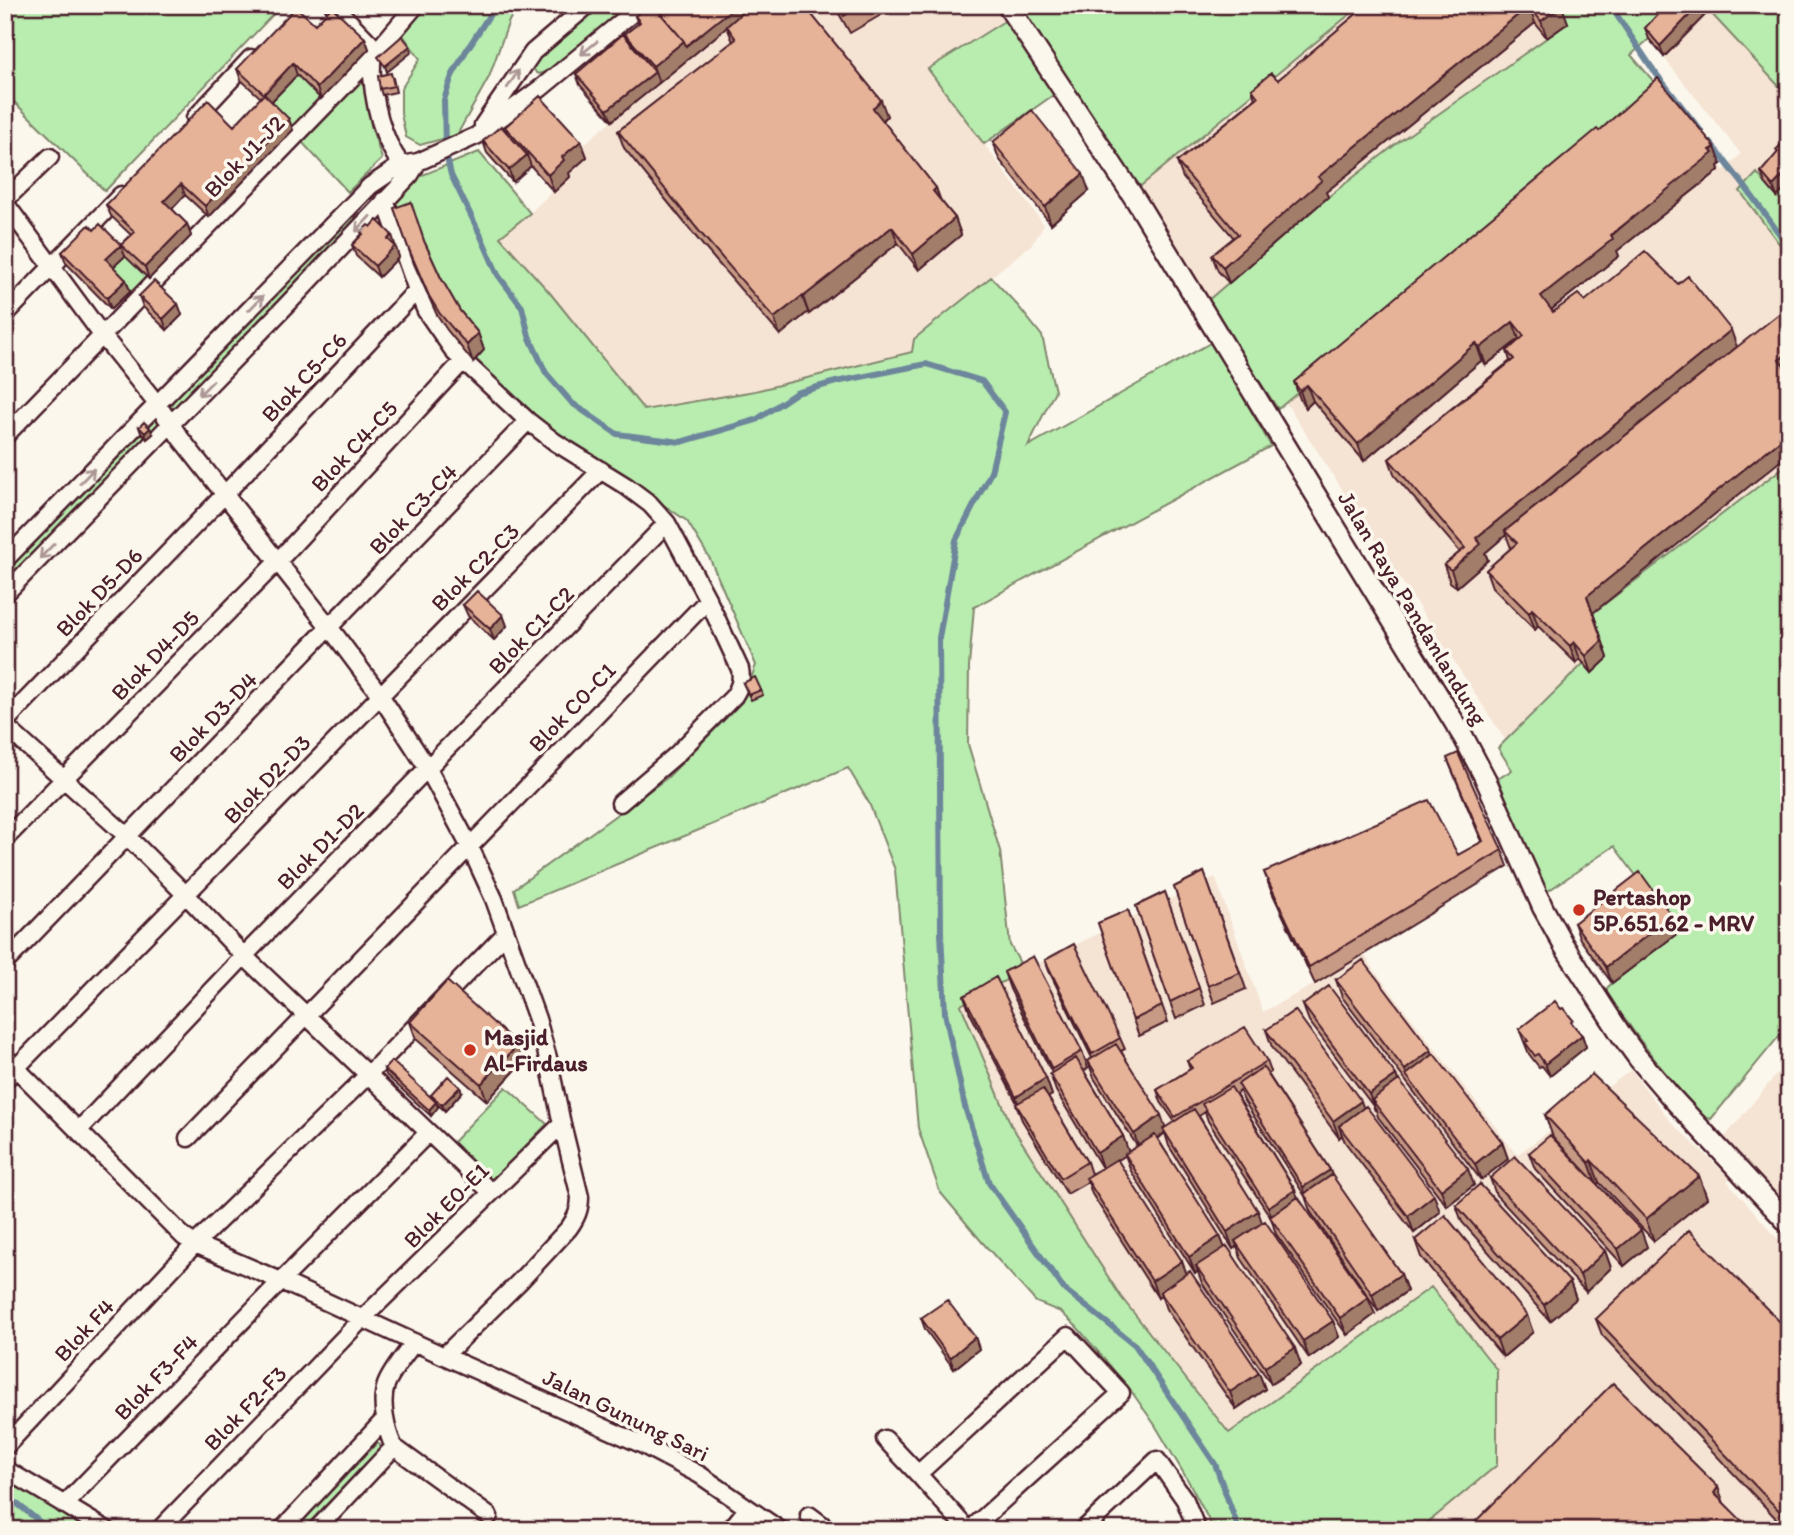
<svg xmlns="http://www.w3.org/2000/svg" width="1794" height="1535" font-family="Itim,sans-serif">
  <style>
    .built { fill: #f5e3d3 }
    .green { fill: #b8edaf; stroke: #81866d; stroke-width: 2 }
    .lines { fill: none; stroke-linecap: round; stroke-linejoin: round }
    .stream { stroke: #6d869b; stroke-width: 6 }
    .minor-casing { stroke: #4a1f2b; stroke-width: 21 }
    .tertiary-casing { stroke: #4a1f2b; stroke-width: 24 }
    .minor { stroke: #fbf7ec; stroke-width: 16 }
    .tertiary { stroke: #fbf7ec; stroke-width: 19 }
    .wall { fill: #c69a84; stroke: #4a1f2b; stroke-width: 2 }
    .shaded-wall { fill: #a17d6b; stroke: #4a1f2b; stroke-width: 2 }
    .building { fill: #e6b399; stroke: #4a1f2b; stroke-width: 2 }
    .oneway { stroke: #ab9695 }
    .poi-dot { fill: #c8321e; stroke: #fbf7ec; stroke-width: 2.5 }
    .labels { text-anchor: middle; stroke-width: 7; stroke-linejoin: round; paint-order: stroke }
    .street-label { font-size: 23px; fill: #4a1f2b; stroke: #fbf7ec }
    .poi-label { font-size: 23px; font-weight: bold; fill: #4a1f2b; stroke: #fbf7ec; text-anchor: start }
  </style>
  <rect width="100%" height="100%" fill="#fbf7ec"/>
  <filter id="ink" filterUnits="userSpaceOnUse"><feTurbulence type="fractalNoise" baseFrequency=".0143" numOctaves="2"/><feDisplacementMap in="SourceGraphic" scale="14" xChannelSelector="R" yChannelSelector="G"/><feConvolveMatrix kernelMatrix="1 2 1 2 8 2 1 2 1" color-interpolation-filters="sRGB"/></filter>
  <g filter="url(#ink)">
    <path class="built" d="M754 5H997L1006 20 928 69 1044 225 1032 244 914 339 912 352 755 391 644 410 550 293 500 237 530 213 588 157 581 147 627 107Z
      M1361 5H1554L1568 23 1400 141 1328 197 1206 302 1137 189Z
      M1681 5H1789V185L1777 197 1757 174 1740 191 1789 257V304L1786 307 1789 311V463L1593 613 1608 658 1592 673 1583 664 1506 741 1286 403 1662 91 1724 170 1741 154 1649 39Z
      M1215 877 1263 1012 1315 984 1364 954 1375 971 1517 1155 1631 1070 1671 1122 1730 1178 1727 1181 1789 1252V1530H1419L1497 1464 1431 1287 1229 1433 1121 1297 1011 1125 961 1005 1024 970Z
      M1789 1059V1209L1725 1137Z"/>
    <path class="green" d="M5 5H282L105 191 5 93Z
      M426 5H518L509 21 489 77 457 135 420 145 406 137 401 114V89L420 59 403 35Z
      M602 5H627L549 70 540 74 536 73 533 67 538 58Z
      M1021 5H1361L1137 189Z
      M1554 5H1681L1649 39 1631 55 1662 91 1278 409 1206 302 1328 197 1400 141 1568 23Z
      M1704 5H1789V97L1709 11Z
      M1006 20 1056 93 984 144 928 69Z
      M297 75 321 99 293 130 268 105Z
      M356 82 362 83 367 91 371 126 382 159 348 192 301 141Z
      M479 152 530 213 500 237 550 293 644 410 755 391 912 352 914 339 991 277 1018 306 1042 336 1055 391 1028 446 1212 342 1271 446 974 607 969 666 968 744 1000 851 1010 945 1024 970 961 1005 1011 1125 1121 1297 1229 1433 1431 1287 1497 1370V1465L1419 1530H1214L1190 1484 1155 1425 1129 1388 1077 1327 1061 1312 1036 1302 982 1242 940 1192 918 1128 895 870 869 803 848 768 519 905 514 889 667 778 742 702 756 665 710 559 687 521 649 495 564 443 473 362 466 327 430 258 417 219 400 225 391 201 420 176Z
      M1757 173 1777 197 1789 185V257L1740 191Z
      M351 213 356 214V218L176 408 171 406 173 401Z
      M125 256 149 279 133 294 110 270Z
      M156 419 159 420 160 424 5 583V573Z
      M1789 463V1024L1711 1119 1704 1117C1668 1079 1636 1037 1607 993V988L1612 983 1678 932 1614 846 1545 893 1498 779 1512 770 1498 748 1584 663 1592 673 1608 658 1593 613Z
      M506 1087 547 1124 492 1180 453 1142Z
      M376 1444H379L381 1448 302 1530H294Z
      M5 1475 9 1477 87 1530H5Z"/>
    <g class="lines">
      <path class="stream" d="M496 5 466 51 452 76 444 100 445 149 451 175 480 234 498 275 522 307 529 336 546 373 572 403 617 434 681 442 756 420 796 393 836 382 926 364 982 381 1005 412 991 472 956 540 939 638 941 933 945 1013 965 1107 989 1183 1064 1289 1135 1345 1215 1464 1239 1530
        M1610 5 1654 71 1701 131
        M1710 142 1746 188 1789 247
        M5 1494 50 1530"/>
      <defs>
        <path id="minor" d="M333 5 370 43C374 53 371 66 372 76 375 111 384 146 408 173
          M195 118 251 58
          M483 125 533 52 588 5
          M5 200 50 157
          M385 200 417 290 426 311 455 353 528 421 555 442 626 486 650 504 667 523 708 600 740 669C742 680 740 687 734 696L676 755 620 803
          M5 203 102 335 157 404 181 439 330 628 380 695 428 769 470 847 494 899 537 1019 548 1058 562 1124 580 1197C580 1210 576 1218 569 1228L519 1282 444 1356
          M5 315 121 195
          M5 436 371 58 416 5
          M5 560 370 186 401 165 418 162 476 136 541 88 642 5
          M5 594 281 311 410 175 418 162
          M5 722 225 494 417 290
          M5 726 128 837 186 895 244 956 491 1192
          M5 839 278 561 463 361
          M5 963 528 421
          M5 1057 184 1237 195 1244 281 1281 444 1356 641 1444 700 1475 780 1530
          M5 1080 16 1068 601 470
          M79 1130 244 956 667 523
          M188 1138 708 600
          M414 1342C406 1354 391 1371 386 1385 380 1403 386 1431 394 1447L489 1516
          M885 1439 918 1474 968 1530
          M5 1447 195 1244 368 1075 506 933
          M5 1469 107 1530
          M918 1474 1068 1336 1121 1393 970 1530
          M64 1505 281 1281 428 1133
          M809 1515 829 1530
          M159 1530 363 1318 562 1124
          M282 1530 385 1419
          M316 1530 394 1447
          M730 1530 748 1508
          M1083 1530 1157 1460 1185 1500 1197 1530"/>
        <path id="tertiary" d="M1007 5 1137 202 1464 738 1484 776 1543 908 1564 946 1622 1036 1638 1058 1672 1098 1789 1224"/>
      </defs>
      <use href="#minor" class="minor-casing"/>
      <use href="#tertiary" class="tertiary-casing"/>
      <use href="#minor" class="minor"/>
      <use href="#tertiary" class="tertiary"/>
    </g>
    <path class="wall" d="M391 5H407L400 13Z
      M804 5 887 116 883 121 936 188 940 200 955 218 961 235 919 270 898 243 809 314 808 312 780 335 705 248 624 148 618 131 733 42 727 27 612 121 580 85 576 74 627 39 625 34 638 24 635 16 660 13Z
      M834 5H898L850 33Z
      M1367 5H1561L1568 23 1547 38 1535 23 1326 192 1328 197 1229 283 1218 271 1212 255 1234 238 1183 178 1177 162 1255 99 1252 89 1278 80Z
      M1709 11 1664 57 1649 39 1645 28Z
      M315 24 365 38 369 49 321 99 297 75 272 101 293 130 209 217 185 195 172 209 187 224 191 236 149 279 125 256 113 267 126 280 130 291 111 309 66 263 62 252 94 230 121 245 131 235 111 216 106 205 234 126 261 98 241 80 237 69Z
      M393 78 396 92 382 95 380 89Z
      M505 127 581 141 587 157 569 173 570 177 554 192 531 166 513 182 487 153 483 141 507 132Z
      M1599 131 1721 164 1718 166 1719 170 1617 251 1619 256 1552 309 1593 613 1608 658 1592 673 1580 659 1576 663 1538 626 1535 630 1492 587 1486 570 1511 548 1506 535 1485 553 1488 560 1457 587 1450 582 1444 565 1460 552 1395 476 1389 459 1510 361 1507 351 1520 340 1519 339 1486 365 1482 360 1364 461 1313 401 1306 408 1300 399 1294 382Z
      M1789 137 1777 197 1765 183 1761 172 1778 153 1776 150Z
      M993 142 1089 191 1051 224 999 159Z
      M394 208 426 245 441 278 460 311 478 333 484 350 473 362 447 330 436 313 414 264Z
      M361 232 396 246 395 247 399 257 379 277 356 256 352 245 362 234Z
      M139 296 178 304 182 315 167 330 143 307Z
      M139 427 153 434 147 439 141 433Z
      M463 605 503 615 507 626 494 640 468 616Z
      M743 683 761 690 763 695 751 700Z
      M1447 758 1502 850 1508 866 1315 984 1270 888 1264 872 1458 855 1482 842Z
      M1204 872 1246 989 1214 1003 1174 887Z
      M1165 892 1205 1005 1176 1019 1136 906Z
      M1128 910 1168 1022 1139 1036 1098 923Z
      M1672 916 1678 933 1612 983 1580 939 1574 923Z
      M1045 960 1120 1038 1125 1049 1121 1051 1165 1128 1175 1122 1161 1102 1157 1090 1190 1069 1187 1061H1267L1271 1072 1268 1074 1330 1170 1331 1175 1401 1274 1407 1291 1378 1311 1310 1211 1305 1196 1244 1101 1240 1091 1236 1094 1295 1190 1297 1197 1375 1314 1347 1335 1276 1234 1271 1218 1208 1121 1205 1112 1199 1116 1262 1223 1333 1321 1339 1337 1309 1358 1241 1258 1237 1246 1233 1249 1169 1146 1165 1133 1158 1139 1224 1247 1301 1365 1271 1384 1202 1283 1198 1272 1195 1273 1131 1171 1125 1155 1117 1160 1187 1274 1259 1373 1265 1389 1236 1409 1166 1309 1161 1295 1158 1298 1092 1194 1088 1182 1067 1194 1022 1120 1016 1104 1017 1103 970 1013 964 996 1046 1078 1052 1095 1048 1097 1087 1162 1091 1174 1102 1168 1056 1091 1050 1074 1052 1073 1010 989 1004 972 1082 1051 1088 1068 1084 1071 1123 1136 1128 1152 1137 1146 1094 1078 1088 1061 1092 1058 1049 971Z
      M1336 980 1431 1050 1433 1054 1502 1142 1508 1159 1481 1180 1342 997Z
      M1303 1005 1396 1075 1398 1081 1474 1185 1447 1206 1378 1117 1376 1110 1309 1021Z
      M410 1022 518 1045 524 1061 487 1101 416 1039Z
      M1575 1027 1582 1035 1586 1047 1550 1076 1542 1066 1539 1067 1529 1054 1519 1029Z
      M1266 1030 1364 1108 1440 1212 1414 1233 1345 1142 1342 1135 1339 1138 1272 1047Z
      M384 1069 432 1098 431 1095 462 1092 445 1111 437 1104 438 1107 431 1116 386 1075Z
      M1545 1115 1699 1176 1707 1198 1654 1241 1599 1182 1597 1185 1647 1247 1624 1266 1535 1169 1529 1153 1590 1177 1553 1137Z
      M1490 1178 1605 1251 1611 1268 1586 1292 1496 1195Z
      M1456 1205 1570 1282 1576 1299 1550 1321 1462 1222Z
      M1415 1240 1533 1332 1503 1357 1421 1257Z
      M921 1318 975 1337 979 1349 954 1369 925 1329Z
      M1596 1319 1789 1331V1530H1787L1602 1335Z"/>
    <path class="shaded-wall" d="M355 5H362L357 10Z
      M397 5H407L400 13Z
      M737 5H754L659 83 653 66 684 41Z
      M1699 5H1707L1709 11 1664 57 1660 46Z
      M1529 6 1535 23 1326 192 1328 197 1229 283 1223 267 1318 177Z
      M1562 6 1568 23 1547 38 1541 21Z
      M365 38 369 49 321 99 317 88Z
      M410 46 412 52 387 72 385 66Z
      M293 63 297 75 268 105 264 94Z
      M655 72 659 83 612 121 607 110Z
      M881 100 887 116 879 125 873 108Z
      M289 119 293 130 209 217 205 206Z
      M581 141 587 157 569 173 570 177 554 192 548 175 562 157Z
      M1715 147 1721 164 1718 166 1719 170 1617 251 1619 256 1547 313 1541 296Z
      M527 155 531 166 513 182 509 170Z
      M1789 169V185L1777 197 1773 186Z
      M1083 174 1089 191 1051 224 1045 207Z
      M181 184 185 195 168 213 164 201Z
      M936 188 942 204 933 191Z
      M955 218 961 235 919 270 913 254Z
      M187 224 191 236 149 279 145 267Z
      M892 227 898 243 809 314 803 297Z
      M392 235 399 257 379 277 375 266 388 239Z
      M121 245 125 256 110 270 106 259Z
      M126 280 130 291 111 309 107 298Z
      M802 296 808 312 780 335 774 318Z
      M178 304 182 315 167 330 163 319Z
      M1513 322 1519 339 1486 365 1480 348Z
      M1731 330 1737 347 1505 531 1506 535 1485 553 1488 560 1457 587 1451 570 1476 538Z
      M478 333 484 350 473 362 467 345Z
      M1476 343 1482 360 1364 461 1358 444Z
      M1789 352V374L1779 360Z
      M1307 385 1313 401 1306 408 1300 391Z
      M150 428 153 434 147 439 145 433Z
      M1789 433V454L1593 613 1608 658 1592 673 1586 656 1587 596Z
      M1532 609 1538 626 1535 630 1529 613Z
      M503 615 507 626 494 640 490 629Z
      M1574 642 1580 659 1576 663 1570 646Z
      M1672 916 1678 933 1612 983 1606 967Z
      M1582 1035 1586 1047 1550 1076 1545 1064Z
      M518 1045 524 1061 487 1101 481 1084Z
      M1431 1050 1437 1066 1407 1075 1405 1070Z
      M1396 1075 1402 1091 1372 1100 1375 1111 1369 1094Z
      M1046 1078 1052 1095 1022 1114 1016 1097Z
      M460 1087 462 1092 445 1111 442 1105Z
      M1361 1101 1367 1117 1339 1126 1342 1135 1339 1138 1333 1121Z
      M436 1102 438 1107 431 1116 429 1110Z
      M1161 1115 1167 1132 1163 1129 1165 1133 1140 1151 1134 1134Z
      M1123 1136 1129 1153 1103 1170 1097 1153Z
      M1502 1142 1508 1159 1481 1180 1475 1164Z
      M1591 1160 1599 1182 1597 1185 1589 1163Z
      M1468 1169 1474 1185 1447 1206 1441 1190Z
      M1330 1170 1336 1187 1308 1201 1303 1187Z
      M1699 1176 1707 1198 1654 1241 1646 1219Z
      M1295 1190 1301 1206 1274 1224 1268 1207Z
      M1434 1195 1440 1212 1414 1233 1408 1216Z
      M1258 1211 1264 1228 1235 1241 1237 1246 1233 1249 1227 1232Z
      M1641 1230 1647 1247 1624 1266 1618 1249Z
      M1220 1236 1227 1253 1196 1266 1198 1272 1195 1273 1189 1257Z
      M1605 1251 1611 1268 1586 1292 1580 1275Z
      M1182 1261 1188 1278 1160 1292 1161 1295 1158 1298 1152 1281Z
      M1401 1274 1407 1291 1378 1311 1372 1294Z
      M1570 1282 1576 1299 1550 1321 1544 1305Z
      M1368 1298 1375 1314 1347 1335 1340 1318Z
      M1527 1315 1533 1332 1503 1357 1497 1340Z
      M1333 1321 1339 1337 1309 1358 1303 1341Z
      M975 1337 979 1349 954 1369 950 1358Z
      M1295 1348 1301 1365 1271 1384 1265 1367Z
      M1259 1373 1265 1389 1236 1409 1230 1392Z
      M1718 1487 1724 1503 1714 1493Z"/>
    <path class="building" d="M648 5H654L684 41 653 66 625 34 640 22 635 16Z
      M668 5H737L686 46 684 41 660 13Z
      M751 5H804L881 100 873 108 936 188 933 191 955 218 913 254 892 227 803 297 802 296 774 318 699 231 618 131 736 39 727 26Z
      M837 5H863L844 16Z
      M1367 5 1562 6 1541 21 1529 6 1318 177 1322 180 1223 267 1212 255 1238 234 1177 162 1258 97 1252 89 1271 73 1278 80Z
      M1666 5H1699L1660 46 1645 28Z
      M296 7 315 24 332 7 365 38 317 88 293 63 264 94 237 69Z
      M623 34 655 72 607 110 576 74Z
      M402 36 410 46 385 66 378 57Z
      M391 73 394 86 380 89 378 76Z
      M1658 78 1715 147 1710 150 1713 153 1611 235 1613 239 1541 296 1553 312 1578 294 1585 301 1645 251 1678 284 1688 276 1731 330 1476 538 1481 544 1451 570 1444 565 1465 548 1389 459 1514 359 1507 351 1524 336 1513 322 1480 348 1476 343 1358 444 1307 385 1300 391 1294 382 1597 129 1599 131Z
      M264 94 289 119 205 206 181 184 164 201 187 224 145 267 121 245 135 232 106 205 208 100 234 126Z
      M540 96 581 141 562 157 564 160 548 175 505 127Z
      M1032 110 1083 174 1045 207 993 142Z
      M501 126 527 155 509 170 483 141Z
      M1789 137V169L1773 186 1761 172 1778 152 1776 150Z
      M411 202 424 241 441 278 460 311 478 333 467 345 440 314 429 296 408 247 394 208Z
      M377 220 392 235 388 239 395 246 375 266 352 245 363 234 361 232 368 225 371 227Z
      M100 224 121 245 106 259 126 280 107 298 62 252 89 225 94 230Z
      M154 281 178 304 163 319 139 296Z
      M1785 309 1789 313V352L1779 360 1789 373V433L1587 596 1602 641 1586 656 1574 642 1570 646 1532 609 1529 613 1486 570 1517 543 1505 531Z
      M144 422 150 428 145 433 139 427Z
      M477 591 503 615 490 629 463 605Z
      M755 677 761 690 749 695 743 683Z
      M1458 753 1502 850 1309 967 1264 872 1429 800 1458 855 1483 841 1447 758Z
      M1204 872 1240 973 1208 986 1174 887Z
      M1640 872 1672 916 1606 967 1574 923Z
      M1165 892 1199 988 1170 1002 1136 906Z
      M1128 910 1162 1006 1133 1020 1098 923Z
      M1074 944 1120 1038 1092 1054 1045 960Z
      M1033 956 1082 1051 1052 1069 1004 972Z
      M1363 960 1431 1050 1405 1070 1336 980Z
      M996 977 1046 1078 1016 1097 964 996Z
      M447 981 518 1045 481 1084 410 1022Z
      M1329 986 1396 1075 1369 1094 1303 1005Z
      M1555 1001 1561 1009 1563 1008 1573 1020 1571 1022 1582 1035 1545 1064 1538 1054 1535 1056 1525 1042 1528 1041 1519 1029Z
      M1295 1010 1361 1101 1333 1121 1266 1030Z
      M1245 1027 1267 1061 1175 1117 1157 1090 1192 1068 1187 1061Z
      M1116 1044 1161 1115 1134 1134 1088 1061Z
      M1434 1054 1502 1142 1475 1164 1406 1075Z
      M1076 1058 1123 1136 1097 1153 1050 1074Z
      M392 1061 436 1102 429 1110 384 1069Z
      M1263 1067 1330 1170 1303 1187 1238 1084Z
      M1592 1074 1699 1176 1646 1219 1591 1160 1589 1163 1545 1115Z
      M448 1076 460 1087 442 1105 431 1095Z
      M1399 1080 1468 1169 1441 1190 1372 1100Z
      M1231 1087 1295 1190 1268 1207 1202 1104Z
      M1043 1089 1087 1162 1061 1178 1016 1104Z
      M1366 1106 1434 1195 1408 1216 1339 1126Z
      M1194 1109 1258 1211 1227 1232 1163 1129Z
      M1155 1135 1220 1236 1189 1257 1125 1154Z
      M1550 1135 1641 1230 1618 1249 1529 1153Z
      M1515 1156 1605 1251 1580 1275 1490 1178Z
      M1117 1159 1182 1261 1152 1281 1086 1178Z
      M1332 1175 1401 1274 1372 1294 1304 1194Z
      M1480 1184 1570 1282 1544 1305 1456 1205Z
      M1298 1197 1368 1298 1340 1318 1270 1217Z
      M1445 1215 1527 1315 1497 1340 1415 1240Z
      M1265 1221 1333 1321 1303 1341 1235 1241Z
      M1689 1230 1789 1331V1521L1596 1319Z
      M1227 1246 1295 1348 1265 1367 1196 1266Z
      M1190 1271 1259 1373 1230 1392 1160 1292Z
      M947 1300 975 1337 950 1358 921 1318Z
      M1613 1383 1718 1487 1714 1493 1751 1530H1467Z"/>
    <defs><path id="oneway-shaft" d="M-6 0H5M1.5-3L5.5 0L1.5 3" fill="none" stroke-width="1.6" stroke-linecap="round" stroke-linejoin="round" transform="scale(1.75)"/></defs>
    <g class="oneway">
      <use href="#oneway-shaft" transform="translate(589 48) rotate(141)"/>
      <use href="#oneway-shaft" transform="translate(513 79) rotate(-57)"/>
      <use href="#oneway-shaft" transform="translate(363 224) rotate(133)"/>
      <use href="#oneway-shaft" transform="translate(256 303) rotate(-45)"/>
      <use href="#oneway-shaft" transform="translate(206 388) rotate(135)"/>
      <use href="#oneway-shaft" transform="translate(87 476) rotate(-46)"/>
      <use href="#oneway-shaft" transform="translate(47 551) rotate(134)"/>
    </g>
  </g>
  <g class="poi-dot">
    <circle cx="1579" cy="910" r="7"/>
    <circle cx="470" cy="1050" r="7"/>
  </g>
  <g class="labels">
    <g class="street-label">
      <text transform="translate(244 156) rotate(-46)" y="8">Blok J1-J2</text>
      <text transform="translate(304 377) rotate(-47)" y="8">Blok C5-C6</text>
      <text transform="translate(354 446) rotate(-47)" y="8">Blok C4-C5</text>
      <text transform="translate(413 509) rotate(-46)" y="8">Blok C3-C4</text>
      <text transform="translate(475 567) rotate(-45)" y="8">Blok C2-C3</text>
      <text transform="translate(99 592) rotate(-46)" y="8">Blok D5-D6</text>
      <text transform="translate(1413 608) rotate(59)" y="8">Jalan Raya Pandanlandung</text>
      <text transform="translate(531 630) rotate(-46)" y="8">Blok C1-C2</text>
      <text transform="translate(155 655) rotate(-46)" y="8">Blok D4-D5</text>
      <text transform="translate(572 707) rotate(-46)" y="8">Blok C0-C1</text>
      <text transform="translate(213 717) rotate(-46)" y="8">Blok D3-D4</text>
      <text transform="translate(267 779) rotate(-46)" y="8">Blok D2-D3</text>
      <text transform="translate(320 846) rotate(-45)" y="8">Blok D1-D2</text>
      <text transform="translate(446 1205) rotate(-45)" y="8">Blok E0-E1</text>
      <text transform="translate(84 1330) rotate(-47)" y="8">Blok F4</text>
      <text transform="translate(156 1377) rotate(-46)" y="8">Blok F3-F4</text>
      <text transform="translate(245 1408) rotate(-46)" y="8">Blok F2-F3</text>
      <text transform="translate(626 1415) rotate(26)" y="8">Jalan Gunung Sari</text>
    </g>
    <g class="poi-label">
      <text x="1593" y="905">Pertashop<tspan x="1593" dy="26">5P.651.62 - MRV</tspan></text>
      <text x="484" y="1045">Masjid<tspan x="484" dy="26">Al-Firdaus</tspan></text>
    </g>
  </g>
  <rect width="1794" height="1535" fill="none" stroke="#fbf7ec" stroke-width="28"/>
  <rect x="14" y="14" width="1766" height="1507" fill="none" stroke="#4a1f2b" stroke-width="2.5" filter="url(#ink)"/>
</svg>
